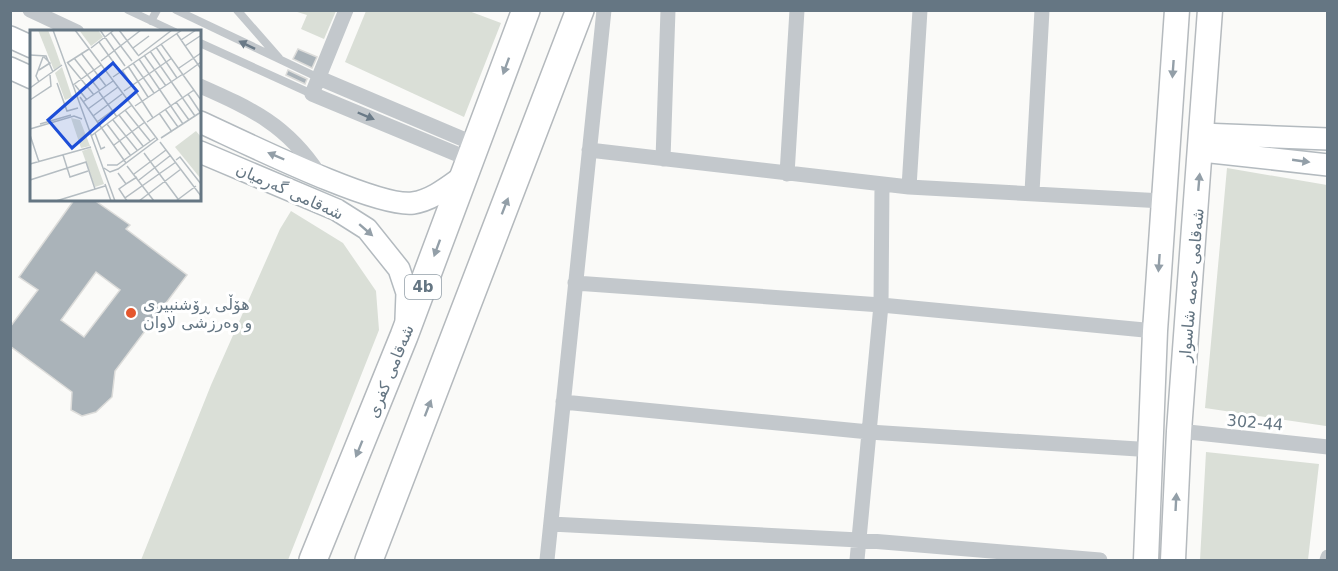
<svg xmlns="http://www.w3.org/2000/svg" width="1338" height="571" font-family="'DejaVu Sans','Noto Sans Arabic',sans-serif">
  <style>
    .green { fill: #dadfd7 }
    .building { fill: #aab3b9; stroke: #dcdcda; stroke-width: 1.5; fill-rule: evenodd }
    .lines { fill: none; stroke-linecap: round; stroke-linejoin: round }
    .secondary-casing { stroke: #b3babf; stroke-width: 24 }
    .primary-casing { stroke: #b5babe; stroke-width: 27 }
    .highway-casing { stroke: #b4b9bd; stroke-width: 30 }
    .lane { stroke: #c3c8cc; stroke-width: 8 }
    .street { stroke: #c3c8cc; stroke-width: 15 }
    .secondary { stroke: #fff; stroke-width: 21 }
    .primary { stroke: #fff; stroke-width: 24 }
    .highway { stroke: #fff; stroke-width: 27 }
    .oneway { fill: #6a7a87 }
    .oneway2 { fill: #939fa8 }
    .poi-dot { fill: #e4572e; stroke: #fff; stroke-width: 2 }
    .labels { text-anchor: middle; stroke-width: 6; stroke-linejoin: round; paint-order: stroke }
    .shield { fill: #fff; stroke: #939fa8; stroke-width: 1.5 }
    .shield-label { font-size: 15px; font-weight: bold; fill: #657683 }
    .street-label { font-size: 16px; fill: #657683; stroke: #fff }
    .poi-label { font-size: 16px; fill: #657683; stroke: #fff; text-anchor: start }
    .inset-road { fill: none; stroke: #b5bdc2; stroke-width: 1.5 }
    .view { fill: #1d4ed8; fill-opacity: 0.15; stroke: #1d4ed8; stroke-width: 3 }
    .inset-edge { fill: none; stroke: #657683; stroke-width: 3 }
  </style>
  <rect width="100%" height="100%" fill="#fafaf8"/>
  <path class="green" d="M294 11H336L324 39 301 29 307 15Z
    M366 11H469L501 23 464 117 345 62Z
    M1227 168 1327 185 1326 426 1205 408Z
    M291 211 343 243 376 291 379 330 288 560H141L211 385 280 229Z
    M1206 452 1319 464 1308 560H1200Z"/>
  <path class="building" d="M298 49 317 57 312 68 293 59Z
    M288 70 307 79 305 84 286 75Z
    M74 200H94L130 225 126 229 187 275 115 371 112 397 96 412 82 416 71 410 72 392 10 346V327L38 290 19 277ZM96 272 120 290 84 337 61 320Z"/>
  <g class="lines">
    <defs>
      <path id="secondary" d="M10 37 32 47
        M10 68 32 78
        M200 122C240 140 376 208 413 203 433 200 449 186 465 175
        M1201 134 1328 139
        M1202 151 1328 165
        M200 152 337 210 367 229 399 269 407 293 406 319"/>
      <path id="primary" d="M1146 560 1155 331 1177 10
        M1173 560 1179 431 1210 10"/>
      <path id="highway" d="M313 560 404 336 526 10
        M369 560 580 10"/>
    </defs>
    <use href="#secondary" class="secondary-casing"/>
    <use href="#primary" class="primary-casing"/>
    <use href="#highway" class="highway-casing"/>
    <path class="lane" d="M128 10 175 32
      M176 10 319 78
      M237 10 279 58
      M151 21 157 10
      M200 43 312 94"/>
    <path class="street" d="M30 10 77 32
      M346 10 312 94 471 160
      M319 78 477 145
      M200 86C252 109 287 125 319 174
      M589 150 909 187 1163 201
      M663 159 668 10
      M787 174 797 10
      M909 187 920 10
      M1032 192 1042 10
      M575 283 881 305 1155 331
      M563 402 869 432 1138 449 1151 448
      M1179 431 1328 447
      M551 524 859 540 1100 560
      M547 560 604 10
      M857 560 881 305 882 184
      M1327 560 1328 557"/>
    <use href="#secondary" class="secondary"/>
    <use href="#primary" class="primary"/>
    <use href="#highway" class="highway"/>
  </g>
  <defs><path id="oneway-solid" d="M-6-.8H1V-3.2L6.5 0L1 3.2V.8H-6Z" transform="scale(1.5)"/></defs>
  <g class="oneway">
    <use href="#oneway-solid" transform="translate(247 45) rotate(-154)"/>
    <use href="#oneway-solid" transform="translate(366 116) rotate(23)"/>
  </g>
  <g class="oneway2">
    <use href="#oneway-solid" transform="translate(506 66) rotate(110)"/>
    <use href="#oneway-solid" transform="translate(1173 69) rotate(94)"/>
    <use href="#oneway-solid" transform="translate(276 156) rotate(-157)"/>
    <use href="#oneway-solid" transform="translate(1301 161) rotate(8)"/>
    <use href="#oneway-solid" transform="translate(1199 182) rotate(-85)"/>
    <use href="#oneway-solid" transform="translate(505 206) rotate(-69)"/>
    <use href="#oneway-solid" transform="translate(366 230) rotate(41)"/>
    <use href="#oneway-solid" transform="translate(437 248) rotate(110)"/>
    <use href="#oneway-solid" transform="translate(1159 263) rotate(94)"/>
    <use href="#oneway-solid" transform="translate(428 408) rotate(-69)"/>
    <use href="#oneway-solid" transform="translate(359 449) rotate(112)"/>
    <use href="#oneway-solid" transform="translate(1176 502) rotate(-87)"/>
  </g>
  <circle class="poi-dot" cx="131" cy="313" r="6"/>
  <g class="labels">
    <rect class="shield" x="405" y="275" width="36" height="24" rx="4.5"/>
    <g class="shield-label">
      <text x="423" y="292">4b</text>
    </g>
    <g class="street-label">
      <text transform="translate(290 191) rotate(24)" y="6">شەقامی گەرمیان</text>
      <text transform="translate(1191 285) rotate(-85)" y="6">شەقامی حەمە شاسوار</text>
      <text transform="translate(390 371) rotate(-68)" y="6">شەقامی کفری</text>
      <text transform="translate(1255 422) rotate(5)" y="6">302-44</text>
    </g>
    <g class="poi-label">
      <text x="143" y="310">هۆڵی ڕۆشنبیری<tspan x="143" dy="18">و وەرزشی لاوان</tspan></text>
    </g>
  </g>
  <g transform="translate(30 30)">
    <rect width="171" height="171" fill="#fafaf8"/>
    <path d="M8 0H18L25 18 31 35 24 40ZM49 0H68L73 7 61 16ZM32 37 42 67 35 70 25 43ZM41 88 50 90 60 116 51 118ZM166 101 171 107V149L145 117ZM61 118 74 154 65 157 52 121Z" fill="#dadfd7"/>
    <path class="inset-road" d="M23 0 85 171M45 0 128 110M70 0 95 36M89 0 108 25M81 3 102 31M147 4 171 39M151 10 166 0M69 12 89 40M131 14 171 70M155 16 170 6M126 17 147 48M61 18 84 0M103 18 119 6M120 21 165 86M51 23 76 56M0 25 16 26 23 42M114 25 136 56M108 26 142 0M44 28 70 61M109 29 153 94M71 31 111 0M37 32 64 65M37 33 59 19M103 33 124 63M98 36 118 67M149 38 171 23M9 40 20 33 13 26M92 40 123 88M153 45 171 32M83 47 152 0M9 52 6 46 13 27M27 53 37 81 48 78M43 55 71 35M45 55 57 70M0 58 32 35M94 61 142 28M69 62 87 87M158 64 170 82M50 67 96 133M0 70 21 56 20 45M53 72 83 51M146 72 159 90M105 76 153 44M58 79 88 57M135 79 148 97M95 80 120 111M129 83 142 102M89 85 113 116M63 86 92 64M83 90 107 120M67 92 97 70M117 92 164 60M10 94 41 85M77 94 101 126M0 99 44 86 52 89M65 103 71 119 75 117M0 105 9 132M61 106 102 75M131 108 171 82M130 112 171 166M84 115 115 92M114 123 148 169M33 125 40 147 58 141M146 130 150 127 171 154M0 134 61 117M77 135H87L125 108M97 136 124 171M74 138 80 142 88 139 128 109M88 143 96 154 107 147M104 144 136 120M0 150 56 132 65 159M109 150 141 125M75 154 81 171M95 168 89 159 96 154M26 171 75 156M97 171 95 168 146 132M109 171 151 139M146 171 166 156"/>
    <path class="view" d="M83 33 107 61 42 118 18 90Z"/>
    <rect width="171" height="171" class="inset-edge"/>
  </g>
  <rect width="1338" height="571" fill="none" stroke="#657683" stroke-width="24"/>
</svg>
